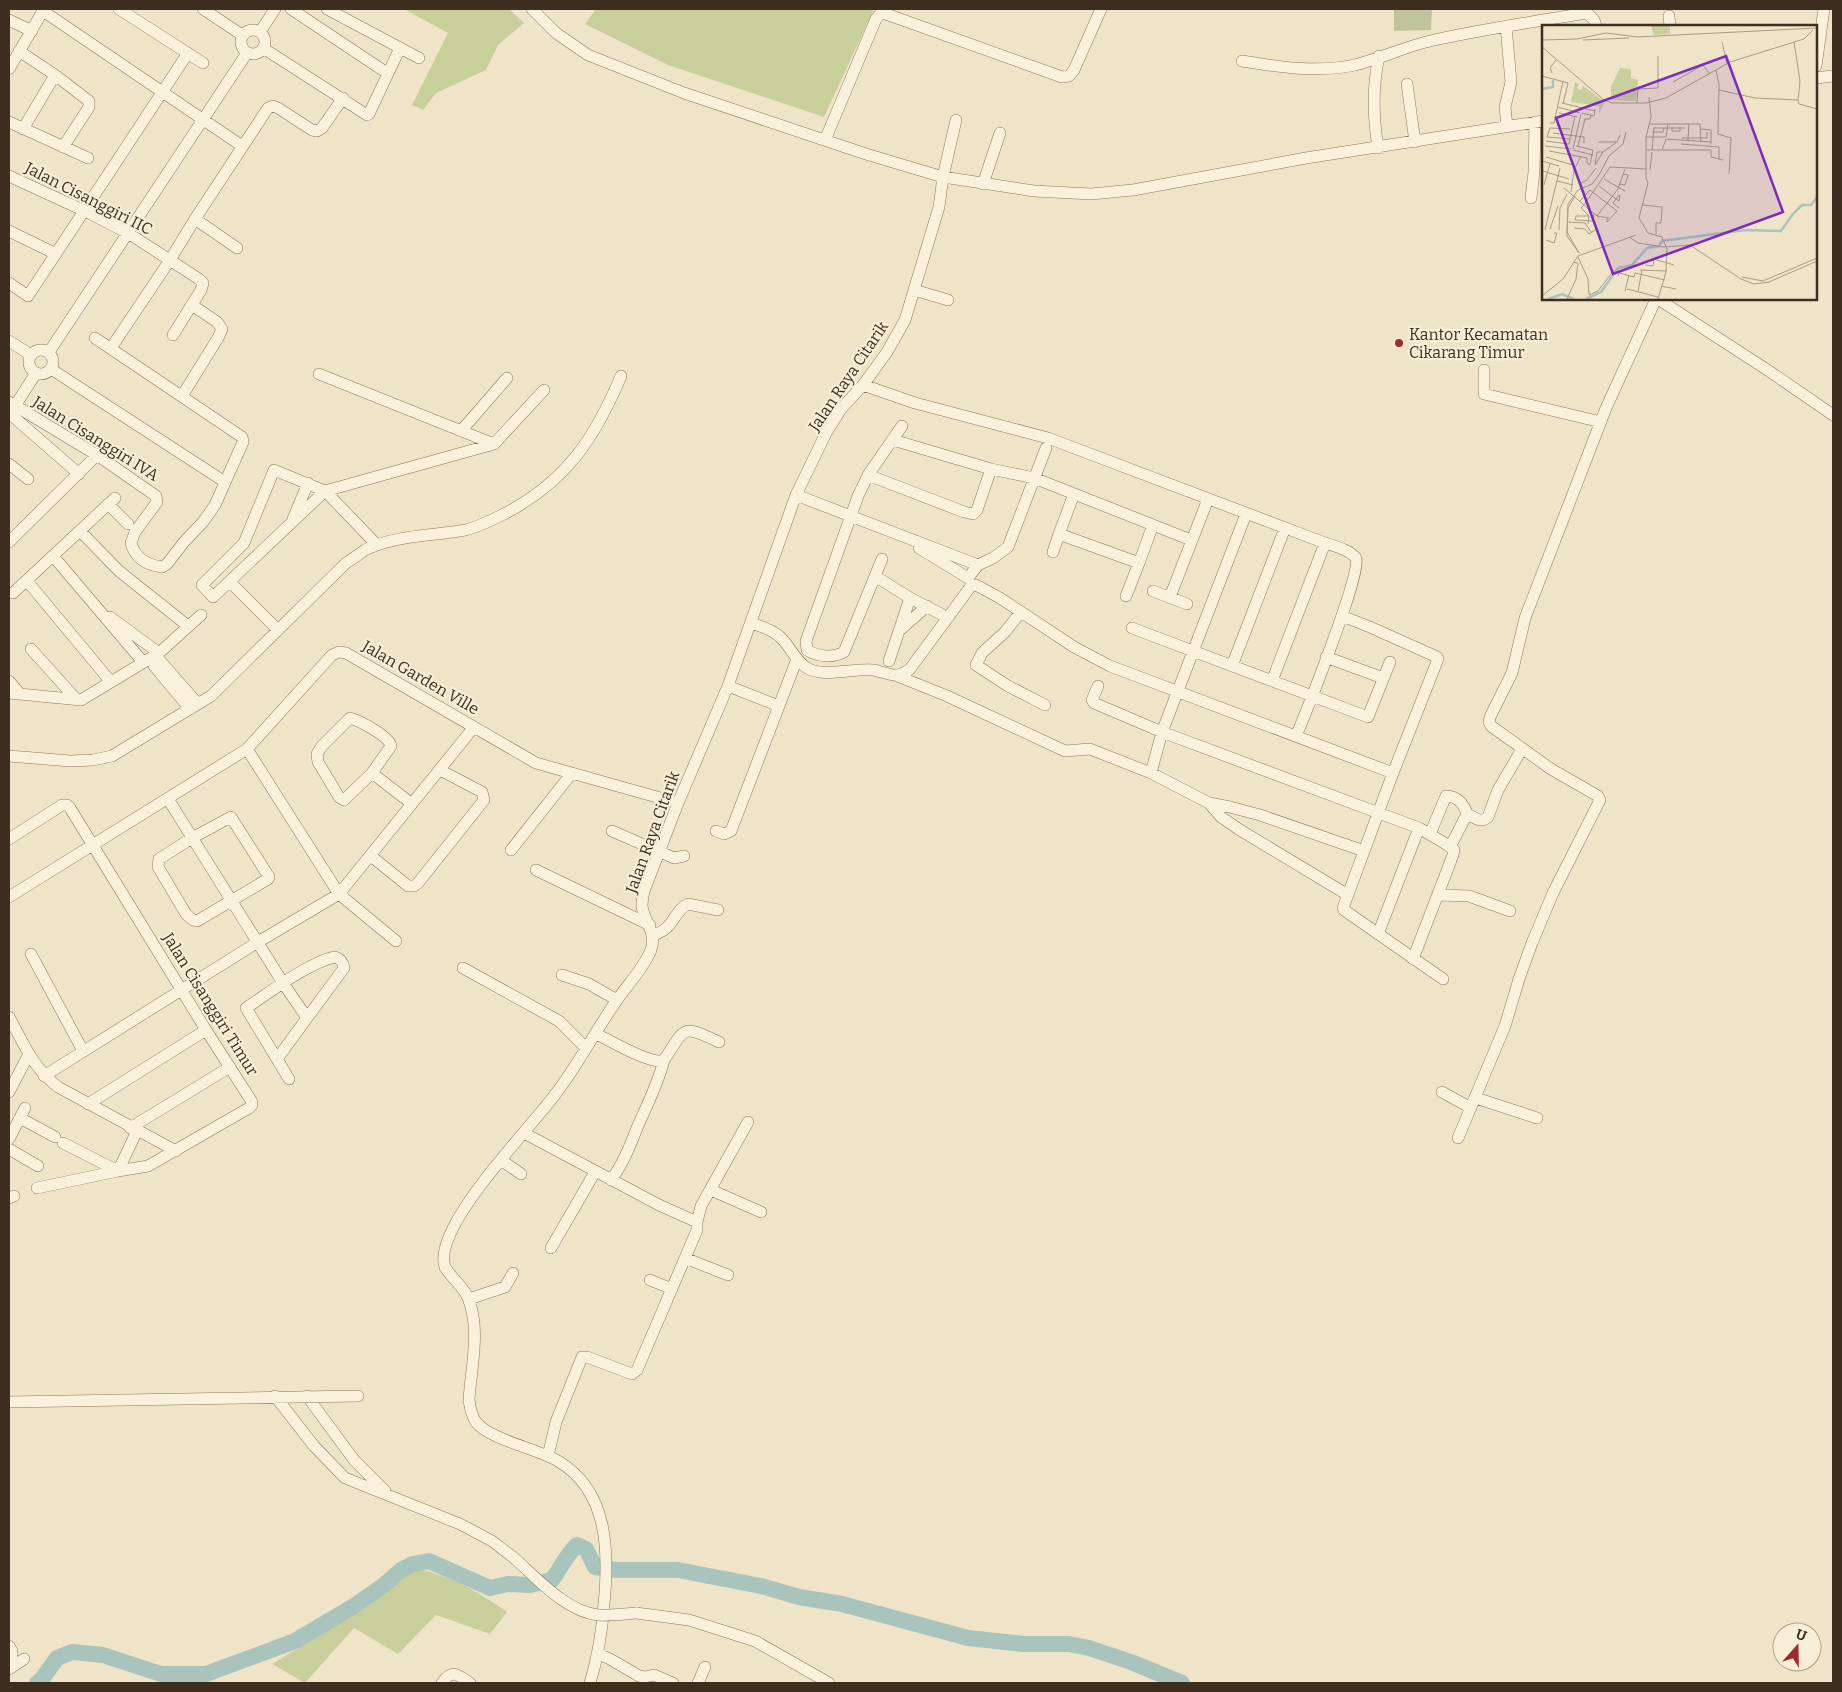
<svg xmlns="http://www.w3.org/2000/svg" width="1842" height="1692" font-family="Bitter,serif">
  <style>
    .green { fill: #c9cf9b }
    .cemetery { fill: #bfc49a }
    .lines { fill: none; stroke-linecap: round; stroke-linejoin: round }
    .river { stroke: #a9c4bc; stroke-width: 16 }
    .minor-casing { stroke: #8d765c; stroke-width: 12 }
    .minor { stroke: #faf1dc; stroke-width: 11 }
    .minor-bridge-casing { stroke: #8d765c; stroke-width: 12; stroke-linecap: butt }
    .minor-bridge { stroke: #faf1dc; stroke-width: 11 }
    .poi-dot { fill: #9e2a2b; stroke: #f7eed8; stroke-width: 2 }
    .labels { text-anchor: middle; stroke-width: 4.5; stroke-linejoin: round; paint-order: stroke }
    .street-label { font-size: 16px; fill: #3d2e20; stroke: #f7eed8 }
    .poi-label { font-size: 16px; fill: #3d2e20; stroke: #f7eed8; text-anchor: start }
    .inset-river { fill: none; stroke: #a9c4bc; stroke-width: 2.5 }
    .inset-road { fill: none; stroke: #a89b85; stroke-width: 1 }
    .view { fill: #7b2cbf; fill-opacity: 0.15; stroke: #7b2cbf; stroke-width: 2.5 }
    .inset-edge { fill: none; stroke: #3d2e20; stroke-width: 2.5 }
  </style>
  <rect width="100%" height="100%" fill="#f0e4c8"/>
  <path class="green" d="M404 9H509L524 23 498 45 486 70 436 93 423 110 412 105 448 33Z
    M596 9H874L824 117 668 65 585 24Z
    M419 1569C453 1577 479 1592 507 1612L490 1634 436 1615 398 1654 354 1628 305 1683 272 1664 344 1620 391 1584Z"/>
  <path class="cemetery" d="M1394 9H1432L1431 30 1394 31Z"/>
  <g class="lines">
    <path class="river" d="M37 1683 42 1679 57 1658 72 1652 103 1655 161 1674H206L295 1641 354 1606 384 1585 401 1570 413 1564 429 1561 490 1588 508 1584 530 1585 552 1580C561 1568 566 1555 577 1545L586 1549 595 1567 617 1570H678L761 1586 799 1597 842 1604 968 1638 1024 1644H1069L1089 1648 1131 1662 1182 1683"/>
    <defs>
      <path id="minor" d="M119 9 203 63
        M203 9 242 35
        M291 9 387 73
        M327 9 419 58
        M532 9 556 33 588 55 684 93 866 154 943 177 1034 191 1091 194 1133 190 1306 158 1543 121
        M43 11 242 146
        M1669 16 1670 26
        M9 20 32 31
        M1506 26 1511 82 1505 107 1507 126
        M241 42a12 12 0 1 1 24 0a12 12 0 1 1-24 0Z
        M260 32 275 9
        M263 48 367 115 369 114 400 48
        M19 51 55 75 89 101V107L63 147
        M1242 61C1279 67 1317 73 1355 65 1382 58 1407 46 1434 40 1485 29 1536 21 1587 13L1594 20 1596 26
        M1816 66 1824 9
        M9 69 44 9
        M1816 78 1833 76
        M1407 84 1415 142
        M9 122 88 158
        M23 129 55 75
        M825 140 876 19 880 14H886L1062 77 1069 76 1074 70 1101 9
        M1378 148C1373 117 1372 88 1379 56
        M9 176 85 211 128 233 199 279 203 283 201 290 173 335
        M983 184 1000 133
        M1531 198 1534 172 1535 122
        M195 219 237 248
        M9 231 56 254
        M9 283 28 296 188 53
        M914 290 948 300
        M1658 299 1769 371 1833 415
        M9 341 31 355
        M111 348 170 260 195 219 268 108 273 106 278 108 312 130 317 131 322 128 343 98
        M29 362a12 12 0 1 1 24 0a12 12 0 1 1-24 0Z
        M49 352 247 53
        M51 369 225 482
        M1484 370V394L1601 422
        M319 374 494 444
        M863 385 915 403 1048 438 1325 543C1334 546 1350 550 1356 558 1363 570 1305 715 1296 736
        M182 396 218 338 222 329 217 322 192 305
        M9 402 97 455 156 496 157 502 135 532 131 543C135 558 147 565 162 567L167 564 184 542 203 522 215 505 243 442 242 437 95 338
        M15 406 36 373
        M9 413 79 474
        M461 431 507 378
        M893 440 991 469 1034 478 1191 540
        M9 464 28 479
        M868 475 964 512 973 514 977 510 991 469
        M1074 494 1059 534 1139 563 1153 525
        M796 495 978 565 993 558 1008 547 1046 448
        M108 504 128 524
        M293 519 308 483
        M80 531 119 571 188 626
        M9 542 97 455
        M377 545 325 491 274 470 244 543 202 585 213 597 325 491 494 444 544 390
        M919 548 968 578 978 565
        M1053 552 1059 534
        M53 556 143 662
        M882 559 844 652C833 658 818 657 807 650L806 641 858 496 868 475 902 426
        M875 576 910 598 941 614
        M27 581 111 682
        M230 582 278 630
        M1153 591 1187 604
        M13 593 115 498
        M1126 596 1139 563
        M1170 597 1208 499
        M1021 612 1005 632 982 653 976 665 1008 686 1045 705
        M1342 616 1370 627 1437 657 1438 659 1393 773 1343 908 1344 910 1443 979
        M110 617 159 653
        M751 623C760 626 771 629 779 636 790 645 794 660 807 668 823 678 854 668 873 670 880 671 888 675 896 675 901 675 906 672 910 669L971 586 976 585 1000 598 1074 647 1110 666 1393 773
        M1132 628 1368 717 1390 662
        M900 630 927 606
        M31 649 76 699
        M155 655 198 704
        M1326 657 1383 678
        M889 661 910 598
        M154 666 190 709
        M1232 666 1285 528
        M895 675 947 696 1065 751 1090 749 1151 773 1209 803 1230 807 1260 815 1364 851
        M9 681 20 694
        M1272 681 1325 543
        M728 686 779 706
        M1098 686 1092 700 1094 703 1162 732 1419 828 1451 847 1454 850 1453 855 1413 959
        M9 693 81 700 159 653 201 615
        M350 718C360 721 389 736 391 746L372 773 344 800 339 797 318 762 317 754 322 746Z
        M247 749 339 894 396 941
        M9 756 70 761 93 760 112 756 211 696 346 563C353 559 359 554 365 550 395 535 433 536 465 530 478 527 492 520 504 514 566 482 595 438 621 376
        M372 773 412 804
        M1151 773 1162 732 1246 514
        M168 799 283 983 307 1018 344 968C343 962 341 959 335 957 309 962 269 993 246 1008L289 1079
        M1209 803 1221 817 1240 830 1348 895
        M231 817 269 877 268 879 197 921 193 920 186 914 158 867 159 859 192 838Z
        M612 831 674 858 684 856
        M716 831 724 834 731 831 797 659
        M1430 834 1446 796C1457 796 1464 804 1467 814
        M9 839 62 805H67L70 808 206 1030 252 1102V1105L249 1108 148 1166 118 1171 137 1131
        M1450 847 1467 814C1475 817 1480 824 1488 817L1498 790 1522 749
        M511 850 572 773
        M371 856 408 886H414L418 883 484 800 482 792 440 770
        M536 870 650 925
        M1438 895 1469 896 1510 911
        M9 897 247 749 332 655 339 652 346 653 536 763 678 803
        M1378 934 1419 828
        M653 935C676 928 672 912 688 904L718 910
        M31 954 83 1051
        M463 968 559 1021 586 1048
        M562 975 589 984 617 1000
        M9 1017C24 1044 33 1068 58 1087L176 1151
        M596 1034C610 1040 652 1066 664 1060 686 1027 681 1024 719 1042
        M277 1059 307 1018
        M44 1076 258 942 339 894 474 727
        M9 1092 29 1054
        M1442 1092 1471 1108
        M1476 1098 1537 1118
        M88 1104 206 1030
        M20 1118 55 1137
        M130 1128 230 1067
        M524 1133 659 1205 697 1222V1230L637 1370 632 1374 587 1357H582L556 1422 548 1456
        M1458 1138 1505 1026 1519 979 1532 943 1553 893 1600 800 1598 796 1551 769 1491 726 1489 722 1490 717 1512 673 1525 618 1606 408 1656 299
        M9 1139 25 1108
        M63 1143 118 1171
        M9 1149 38 1166
        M501 1160 521 1174
        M611 1180C623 1164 630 1146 637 1128 647 1105 658 1084 664 1060
        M37 1188 118 1171
        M711 1190 761 1212
        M9 1198 14 1196
        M697 1222 701 1206 748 1122
        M551 1248 595 1172
        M685 1258 728 1275
        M650 1280 672 1289
        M469 1299 505 1287 513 1273
        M275 1396 314 1446 345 1478 460 1524 492 1541 513 1557
        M307 1396 354 1460 385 1491
        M9 1402 358 1396
        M636 1613 689 1620 755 1641 829 1683
        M9 1646 12 1651V1655L9 1659
        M598 1654 610 1659 639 1676 645 1677 654 1675 673 1683
        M9 1669 24 1659
        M442 1683C452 1668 458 1675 470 1683
        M590 1683C598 1657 602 1631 604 1604 609 1553 609 1491 558 1461 538 1449 488 1439 476 1422 471 1415 470 1407 469 1400 471 1367 481 1330 468 1298 464 1287 451 1278 445 1267 431 1227 533 1126 557 1092 579 1063 596 1030 617 1000 629 983 643 969 651 950 657 932 644 922 642 906 642 901 643 896 644 891L678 803 728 686 796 495 826 433 841 409 863 385 887 352 905 320 939 207 943 177 956 120
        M698 1683 705 1667"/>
    </defs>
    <use href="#minor" class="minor-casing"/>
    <use href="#minor" class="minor"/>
    <defs>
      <path id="minor-bridge" d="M513 1557C537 1578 565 1611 598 1615 610 1616 624 1614 636 1613"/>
    </defs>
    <use href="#minor-bridge" class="minor-bridge-casing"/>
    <use href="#minor-bridge" class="minor-bridge"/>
  </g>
  <circle class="poi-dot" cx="1399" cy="343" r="5"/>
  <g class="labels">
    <g class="street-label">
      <text transform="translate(89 198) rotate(27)" y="6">Jalan Cisanggiri IIC</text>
      <text transform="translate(848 376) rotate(-56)" y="6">Jalan Raya Citarik</text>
      <text transform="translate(96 438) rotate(32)" y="6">Jalan Cisanggiri IVA</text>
      <text transform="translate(421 677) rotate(30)" y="6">Jalan Garden Ville</text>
      <text transform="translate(652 832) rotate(-70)" y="6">Jalan Raya Citarik</text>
      <text transform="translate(211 1004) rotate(58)" y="6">Jalan Cisanggiri Timur</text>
    </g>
    <g class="poi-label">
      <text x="1409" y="340">Kantor Kecamatan<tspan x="1409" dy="18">Cikarang Timur</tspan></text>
    </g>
  </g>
  <g transform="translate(1542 25)">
    <rect width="275" height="275" fill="#f0e4c8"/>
    <path d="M109 1H128V9L112 10ZM78 43 89 44V53L96 55 94 76 69 75V62ZM33 57 37 59 35 63 39 65 41 61 63 77 57 89V81L29 77Z" fill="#c9cf9b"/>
    <path class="inset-river" d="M0 64 11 62V55M6 274 20 269 32 274M44 274 59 267 76 243 90 240 105 223 117 221 120 216 203 205 239 206 251 189 260 180H269L275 172"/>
    <path class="inset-road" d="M0 15 35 14 64 8 95 12 275 3M41 15 87 13M180 17 185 39M252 17 258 56 256 75M0 22 62 75 70 78H104L124 73 188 37 262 14 271 5M174 45 177 60 176 109 189 113 187 149M10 48 8 43 14 35M0 51 26 58 21 79M131 57 161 40 167 48M177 65 213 73 256 75 257 79 275 84M107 72 109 92 104 112V153L106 158 97 193 106 208 120 212 125 224 124 247 116 274M20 78 53 86M95 78 96 64 116 63V31M15 82 38 88M17 88 35 92M40 88 52 91 53 84M8 98H12L21 56M107 99H158L159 117M130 102V106H138V102M112 103H143M28 104 8 103 5 112 28 114M159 104 169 105V119M110 107H121L122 103M11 108 42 112V118M104 112H124L126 99M140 113H165V107M146 115 147 99M4 116 27 119 33 91M56 117H74M139 119 177 122V134M3 121 29 124M36 121 43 94H48L49 90M31 124 39 89M31 125 51 130M105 125H120L124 114 169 117M110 125 112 102M120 125H169M169 125V132L181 135M7 126 45 133V138L48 140 51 125 34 121M61 127 53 140 55 127H61L75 117 78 110M4 132 31 140M0 136 17 141M32 145 39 131M108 145 110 127M1 146 27 154M62 154 83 166M15 156 31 160M37 159 45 155 54 143M77 159 83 160 86 150 81 149M2 160 8 139M57 161 74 174 77 176 78 170 76 171 74 174 71 178 77 183M22 163 42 180 68 142 104 144M29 167 32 145M33 171 26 183 25 207 37 228 25 211 26 179 36 165 50 159 57 150 67 131 81 119 84 107M38 176 48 165 75 186 65 197V193M42 180 55 191 67 193M42 180 39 183 47 191 46 199M101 180 120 182 119 198H114V209M47 191H34L33 195 51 196 52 189M55 191 76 164 83 144M25 197 43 198 49 207M32 203 43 204 47 209 56 203M8 204 16 181M3 205 18 143M17 205 18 183 25 169M87 212 96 218 121 222 148 220 199 254 212 259 227 257 275 236M4 215 12 218 15 208H12M36 231 94 210M36 232 46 254 47 270 56 266 72 245M103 240 111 241 112 234 132 240M98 245 124 246M76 251 77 248 92 252 93 248 123 255M200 252 221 256 275 233M119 261 134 264M85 264 116 272M83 266 87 250M96 267 100 245M0 271 21 254 36 231M25 274 34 254 36 238 31 237"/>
    <path class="view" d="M184 31 241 187 71 249 14 93Z"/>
    <rect width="275" height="275" class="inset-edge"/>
  </g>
  <rect width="1842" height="1692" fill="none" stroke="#3d2e20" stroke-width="20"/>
  <g transform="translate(1797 1647) rotate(20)"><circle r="24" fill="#f7eed8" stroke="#ada18e"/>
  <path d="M0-4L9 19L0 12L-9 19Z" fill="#9e2a2b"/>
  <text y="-8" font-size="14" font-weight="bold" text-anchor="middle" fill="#3d2e20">U</text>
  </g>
</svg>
